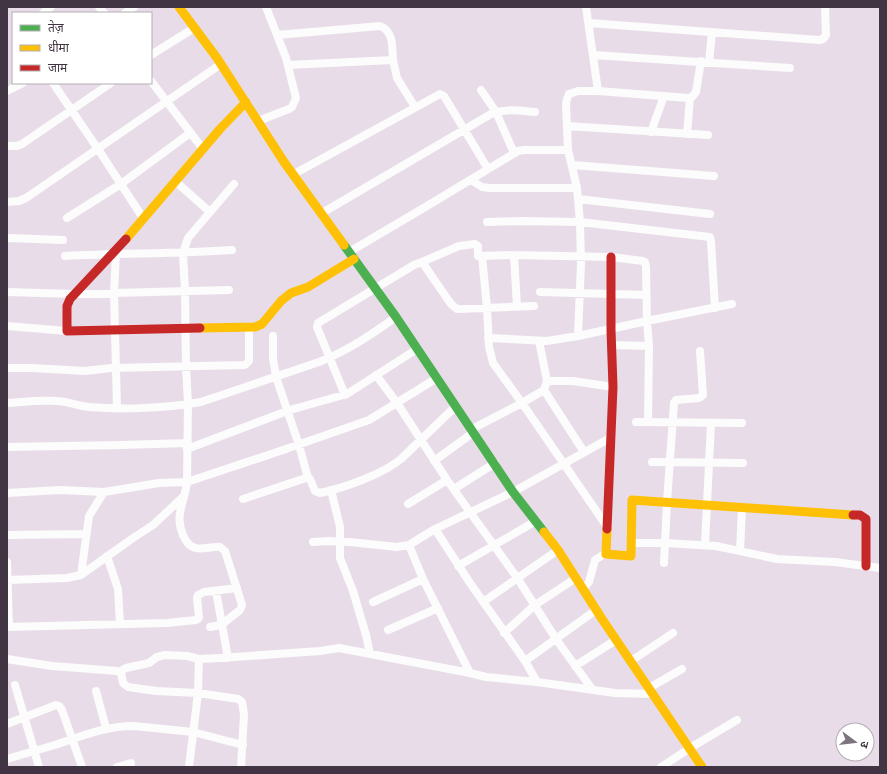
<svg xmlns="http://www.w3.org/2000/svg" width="887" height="774" font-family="'Varela Round','Noto Sans Devanagari',sans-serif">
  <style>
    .residential { fill: #e8dce8; fill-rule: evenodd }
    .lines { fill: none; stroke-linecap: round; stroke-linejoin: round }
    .street { stroke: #fcfcfc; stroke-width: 8 }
    .fast { stroke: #4caf50; stroke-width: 9 }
    .slow { stroke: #ffc107; stroke-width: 9 }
    .jam { stroke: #c62828; stroke-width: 9 }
  </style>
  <rect width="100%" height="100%" fill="#eee8ee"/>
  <path class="residential" d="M7 7H880V767H7ZM13 13H151V83H13ZM843 730H867V754H843Z"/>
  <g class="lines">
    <path class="street" d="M99 7 104 13
      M586 7 598 91
      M43 13 51 7
      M125 13 134 7
      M589 23 819 40 823 39 826 35 825 7
      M277 35 380 26C394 31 392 48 393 60
      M151 55 194 28
      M593 55 790 68
      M709 62 712 32
      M288 65 393 60 397 78 415 107
      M151 81 203 149
      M53 83 98 149 143 218
      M481 90 496 112 514 153
      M7 91 23 83
      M258 121 289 109 292 107 296 98 286 58 266 7
      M567 126 708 135
      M651 132 664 96
      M687 134 690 98
      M7 146H17L22 144 111 83
      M572 165 714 176
      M294 174 440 94 444 96 488 169
      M471 180 482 187 490 188H577
      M175 181 210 212
      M578 199 710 214
      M7 202 19 201 26 198 221 64
      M322 213 491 114C505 108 520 111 535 112
      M67 218 121 184 190 133
      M487 222 522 221 580 222 577 188 568 150 566 104 567 99 569 94 578 91H598L688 98 692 97 696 92 701 61
      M7 238 63 240
      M349 252 422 209 518 151 524 150H568
      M116 253 114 293 117 408
      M514 255 517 307
      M65 256C121 253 176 254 232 250
      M482 256 487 308 489 347 493 363 522 403 608 528
      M422 262 459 246 475 244 478 246V256L514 255 611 257 643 261 645 262 646 267 647 321 649 346 648 422
      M7 292 75 294 229 290
      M540 292 646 295
      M7 326 67 331
      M273 336V358L276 377 299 445 308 478
      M578 336 581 263 580 222 710 237 711 241 715 308
      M488 338 547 341 578 336 647 321 732 304
      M611 345 649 346
      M7 368H31L85 371 111 368 245 365 249 361V328
      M376 375 397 403 447 480 518 579 556 639 592 689
      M547 381H573L613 387
      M544 390 584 452
      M345 395 317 327 318 323 414 265 422 262 451 304 457 309 534 306
      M7 403C23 402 40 400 56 401 67 401 77 406 89 407 122 410 168 408 201 402L319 362C347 351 371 335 396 317
      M636 422 742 423
      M472 429 522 403 544 390 547 381 539 341
      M7 447 121 445 188 443
      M187 449 290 410 347 394 417 349
      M434 461 474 432
      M652 462 743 463
      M454 489 495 463
      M331 490 340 527V558L353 591 366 635 370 654
      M7 493 60 490 104 492
      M243 499 306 478 310 479 315 491 320 493C344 488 383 474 401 459L456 406
      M408 504 447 480
      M435 529 470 583 525 661 537 682
      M7 535 85 534
      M313 542 328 541 350 542 397 547 409 545 435 529 513 492 610 438
      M632 543H665L716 546 777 559 835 562 880 568
      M409 545 423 579 470 673
      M705 545 711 423
      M740 551 742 508
      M107 556 118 589 120 624
      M7 562 9 627
      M664 563 667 502 674 403 676 400 699 398 703 395 700 351
      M458 566 536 521
      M81 575 133 538 153 525 184 496
      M7 580 67 578 81 575 89 516 104 492 159 483 187 482 286 449 369 420 437 378
      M583 589 589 582 595 560 606 553
      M216 591 228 658
      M373 602 423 579
      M483 602 558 550
      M7 627 167 623 196 620 198 619 199 617 197 598 198 595 204 592 237 588
      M210 627 221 625 240 610 242 605 225 551 220 547C213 546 203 550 196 548 189 547 186 541 183 535 174 514 185 502 187 482L188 404 186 367 185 291 183 253 188 238 234 184
      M388 630 438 608
      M504 633 535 605 576 578
      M7 659 52 666 117 671 121 673 123 683 128 687 156 691 198 693 238 699 242 702 244 714 241 767
      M525 661 596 610
      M631 661 673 633
      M575 666 616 640
      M119 672 126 668 149 663 157 657 165 655 187 656 199 659 220 658 320 651 339 648 470 673 486 677 537 682 615 693 653 694
      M15 685 39 767
      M649 688 682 669
      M96 691 106 728
      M7 724 56 705 59 706 62 710 82 767
      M7 759C24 754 41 749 58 744 84 735 106 726 134 726L193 732 243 745
      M117 767 131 763
      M189 767 198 693 199 659
      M661 767 690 748 737 720"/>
    <path class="fast" d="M344 245 396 317 513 492 544 532"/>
    <path class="slow" d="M179 7 217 58 284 162 344 245
      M126 239 220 129 246 102
      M200 328 255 327 262 324 281 301 291 293 308 287 354 259
      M607 529 606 554 631 556 632 500 853 515
      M544 532 558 550 602 619 702 767"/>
    <path class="jam" d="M126 239 70 299 67 306V331L200 328
      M853 515H860L866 519V566
      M607 529 613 387 611 330V257"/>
  </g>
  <rect width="887" height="774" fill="none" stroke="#423543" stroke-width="16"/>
  <rect x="12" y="12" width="140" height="72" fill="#ffffff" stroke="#b3aeb4"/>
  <rect x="20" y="25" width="20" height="6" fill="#4caf50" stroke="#b3aeb4"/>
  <text x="48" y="32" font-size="12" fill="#423543">तेज़</text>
  <rect x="20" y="45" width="20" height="6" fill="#ffc107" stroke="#b3aeb4"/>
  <text x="48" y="52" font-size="12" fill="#423543">धीमा</text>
  <rect x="20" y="65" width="20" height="6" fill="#c62828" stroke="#b3aeb4"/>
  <text x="48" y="72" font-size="12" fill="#423543">जाम</text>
  <g transform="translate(855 742) rotate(105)"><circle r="19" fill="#ffffff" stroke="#b3aeb4"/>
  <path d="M0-3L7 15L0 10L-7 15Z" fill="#7e747f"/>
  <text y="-6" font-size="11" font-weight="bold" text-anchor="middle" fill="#423543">उ</text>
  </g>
</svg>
